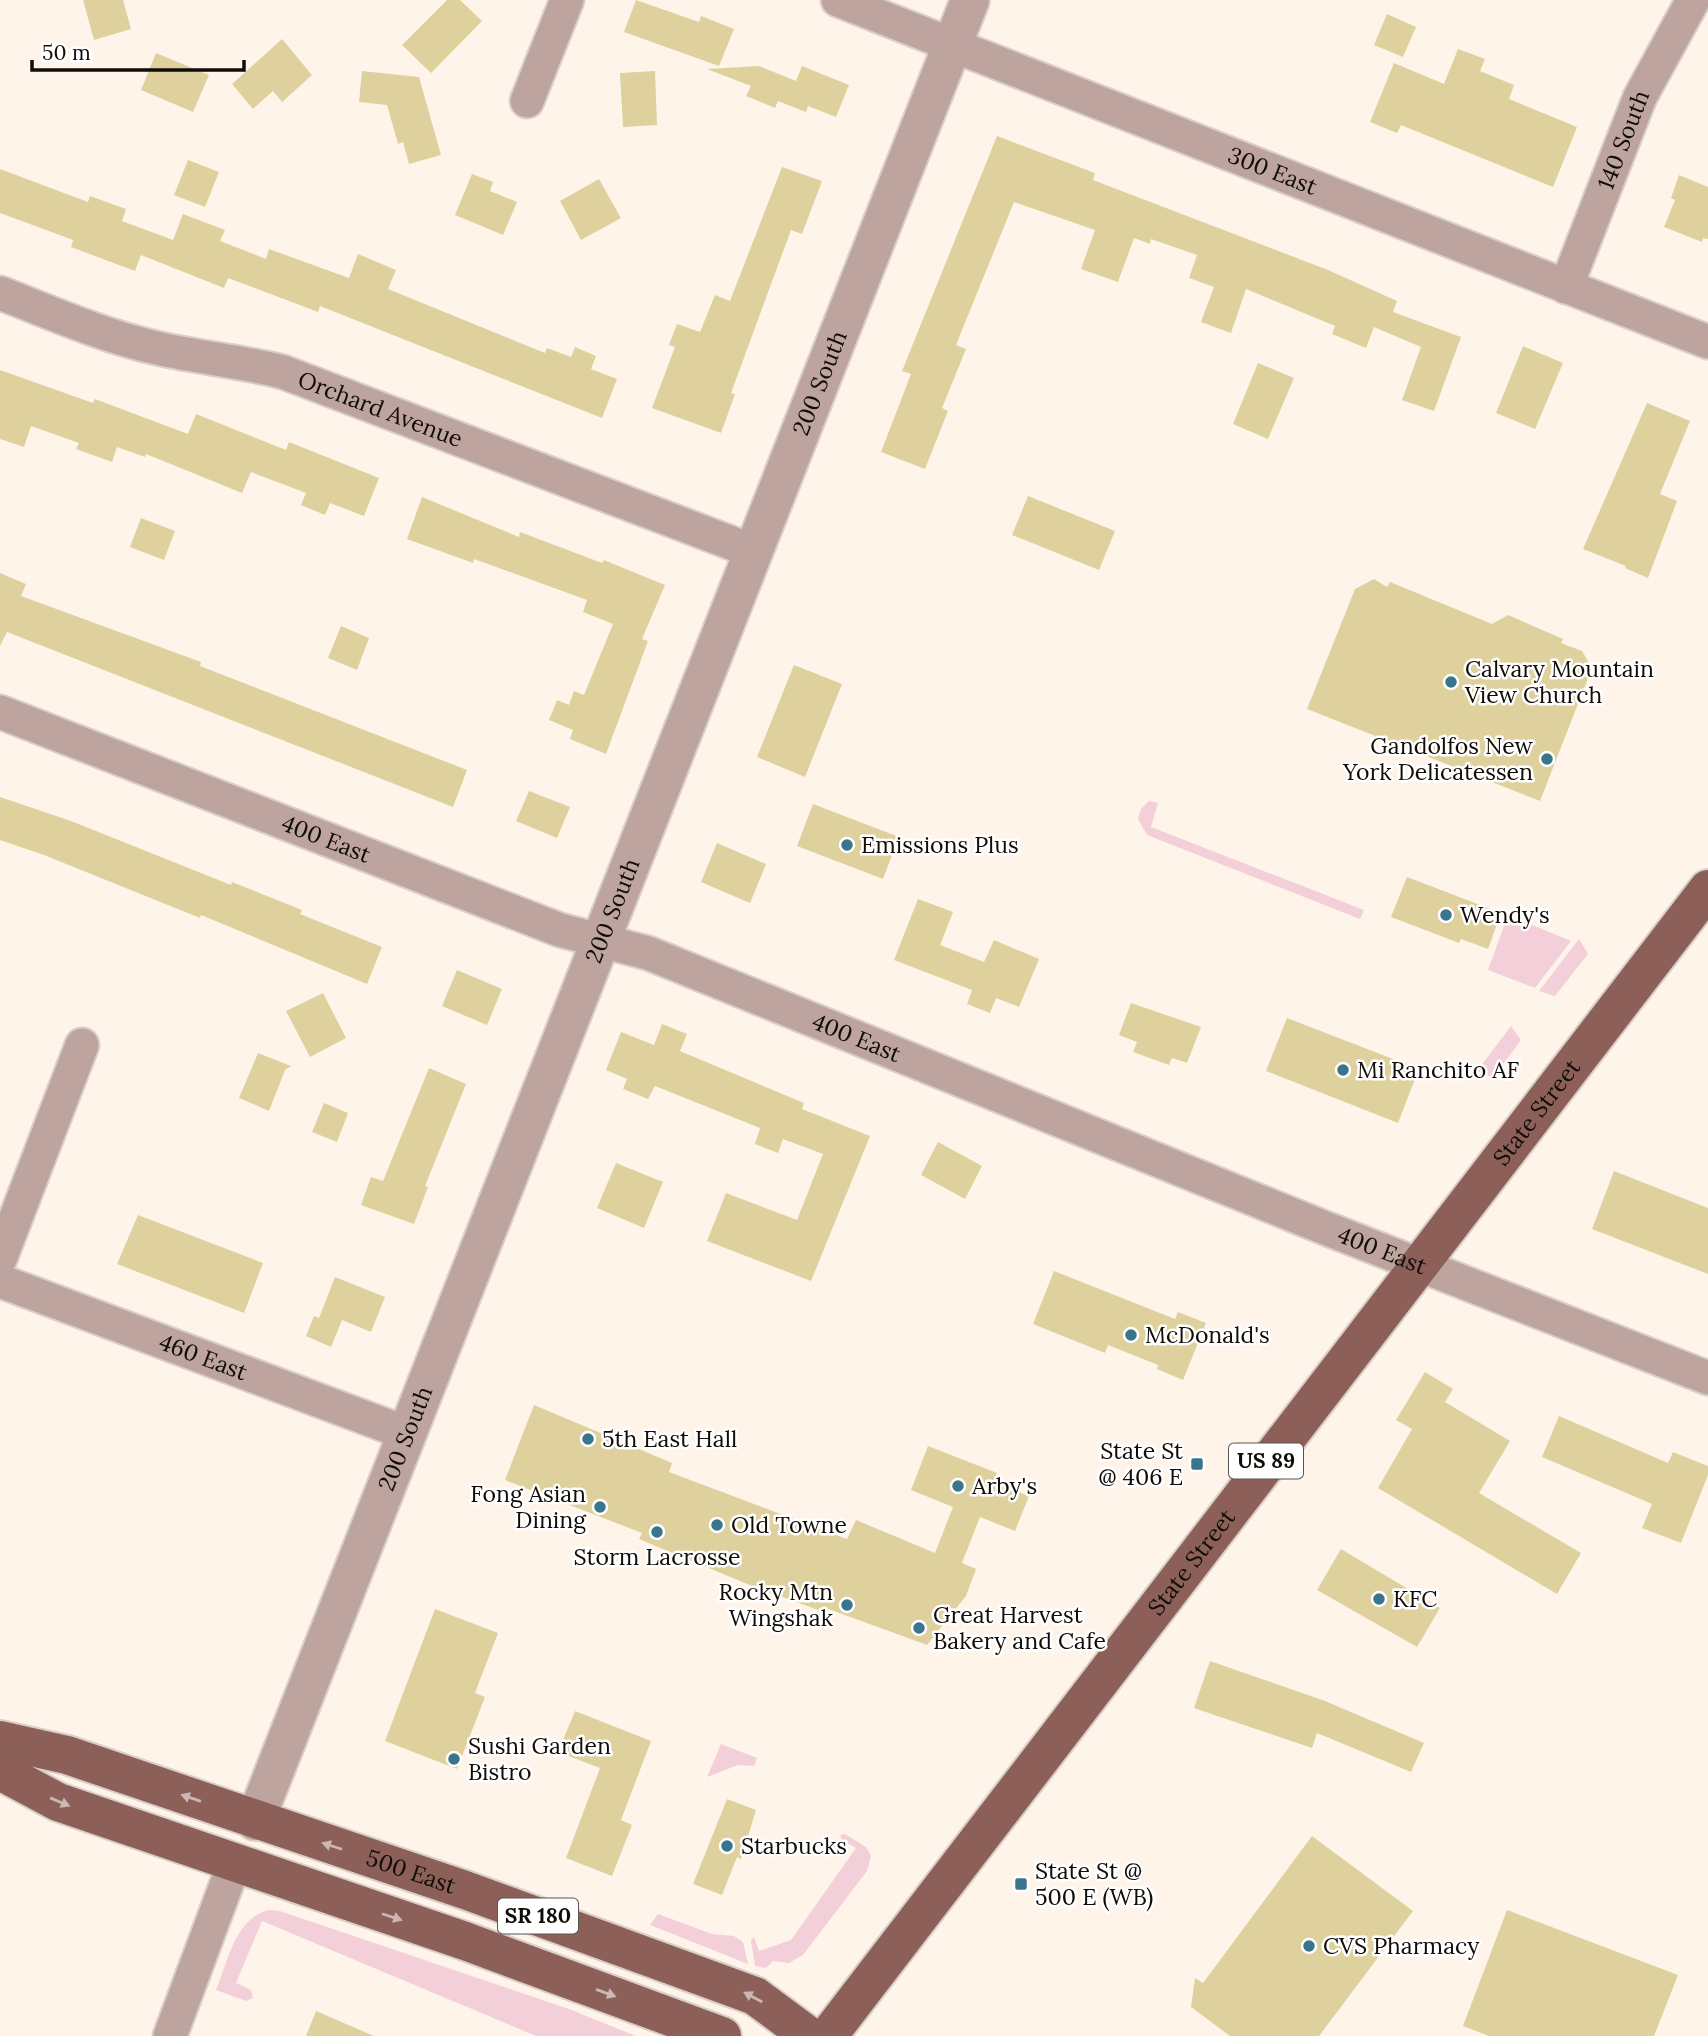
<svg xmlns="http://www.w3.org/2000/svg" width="1708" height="2036" font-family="Lora,serif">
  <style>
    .green { fill: #f3cfd9 }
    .building { fill: #ded19e }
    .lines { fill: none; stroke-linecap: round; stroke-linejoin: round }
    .minor-casing { stroke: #d9cfc6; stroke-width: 37 }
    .tertiary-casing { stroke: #d9cfc6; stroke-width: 42 }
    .primary-casing { stroke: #d9cfc6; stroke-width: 42 }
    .minor { stroke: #bea49f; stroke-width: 33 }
    .tertiary { stroke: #bea49f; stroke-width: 38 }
    .primary { stroke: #8c6059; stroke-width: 38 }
    .oneway { fill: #cbb7b4 }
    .poi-dot { fill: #39768d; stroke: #fff; stroke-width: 2.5 }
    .labels { text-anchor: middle; stroke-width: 5; stroke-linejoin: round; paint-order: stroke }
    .shield { fill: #fff; stroke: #585552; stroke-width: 2 }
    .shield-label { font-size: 21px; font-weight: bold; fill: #100c08 }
    .street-label { font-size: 23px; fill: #100c08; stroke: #fff }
    .poi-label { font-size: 23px; fill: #100c08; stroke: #fff; text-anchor: start }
  </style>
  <rect width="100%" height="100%" fill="#fff4ea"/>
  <path class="green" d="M1149 801 1158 803 1151 827 1364 910 1360 919 1147 835 1138 819 1141 809Z
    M1508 915 1571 941 1535 988 1488 970Z
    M1579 939 1588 954 1555 996 1539 991Z
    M1511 1026 1521 1040 1493 1078 1477 1071Z
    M721 1744 757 1758 754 1766 738 1765 707 1777Z
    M845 1834 866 1847 871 1856 867 1871 803 1955 789 1963 773 1961 766 1968 755 1966 751 1940 754 1937 759 1951 791 1940 856 1848 842 1840 840 1835Z
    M269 1910 280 1911 569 2009 636 2036H536L262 1921 236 1983 251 1990 253 1998 246 2001 216 1990C228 1961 235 1918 269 1910Z
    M658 1914 712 1934 734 1936 743 1942 748 1964 650 1925Z"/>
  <path class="building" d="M83 0H123L131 29 94 40Z
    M447 0H460L482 21 431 73 402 45Z
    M636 0 699 22 701 16 734 29 719 66 624 32Z
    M1387 14 1416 27 1403 57 1374 45Z
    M282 39 312 75 282 102 273 91 253 109 232 84Z
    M1458 49 1485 59 1480 71 1514 85 1509 99 1577 127 1553 187 1401 125 1397 133 1370 122 1394 63 1444 84Z
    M156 53 209 75 193 112 141 90Z
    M759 66 796 81 802 66 849 85 836 117 808 106 806 112 778 101 775 108 746 96 751 86 707 69Z
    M362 71 419 77 441 155 409 164 403 142 398 144 387 105 359 102Z
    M655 71 657 125 623 127 620 73Z
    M997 136 1095 173 1093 180 1328 270 1397 301 1393 312 1461 337 1434 411 1402 400 1421 347 1374 327 1366 348 1332 334 1335 326 1246 289 1231 333 1201 322 1214 287 1189 278 1197 255 1151 239 1150 244 1134 238 1118 282 1081 269 1095 230 1014 202 956 345 966 349 942 408 948 411 925 469 881 452 911 374 902 371Z
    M188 160 219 172 205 207 174 195Z
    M782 167 822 181 802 234 791 230 731 393 735 394 721 433 652 408 675 347 669 345 677 324 700 332 715 295 730 301Z
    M0 169 88 202 90 196 126 209 122 221 173 240 183 214 225 230 220 241 266 259 269 249 349 278 358 254 396 270 388 289 545 353 547 348 571 357 575 347 596 356 591 369 617 379 602 418 320 306 318 312 228 278 224 288 141 255 135 271 71 247 73 240 0 213Z
    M472 174 493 182 490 191 517 202 503 235 455 215Z
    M1679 175 1708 187V239L1703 238 1702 242 1664 227 1675 200 1671 198Z
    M599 179 621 218 581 240 560 201Z
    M1523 346 1563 363 1535 429 1496 413Z
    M1258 363 1294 378 1268 439 1233 424Z
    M0 370 93 403 95 399 188 434 196 414 286 450 289 442 379 478 364 516 330 503 325 515 301 505 306 493 251 472 242 493 146 454 145 457 117 447 112 462 76 449 79 443 31 426 24 447 0 439Z
    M1647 403 1690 421 1660 494 1677 501 1648 578 1625 568 1626 566 1583 549Z
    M1028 496 1115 531 1099 570 1012 535Z
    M422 497 519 537 520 532 602 563 604 560 665 585 642 639 648 641 606 754 570 739 573 730 549 720 557 700 569 705 574 691 584 695 613 624 583 612 587 600 474 559 473 563 407 539Z
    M141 518 175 531 164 560 130 547Z
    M0 573 26 584 21 596 201 662 200 666 467 770 453 807 7 632 0 646Z
    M1374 579 1387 587 1390 582 1492 624 1508 615 1563 639 1561 643 1582 651 1592 668 1540 801 1307 709 1355 589Z
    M341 626 369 638 357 670 328 658Z
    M794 665 842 684 805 777 757 757Z
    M529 791 570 807 557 838 516 821Z
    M0 797 71 821 231 885 232 882 302 910 300 914 382 947 367 984 201 915 200 918 44 855 0 840Z
    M813 804 899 837 883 879 797 846Z
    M717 843 766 864 750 903 701 882Z
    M1407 877 1501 913 1488 949 1461 939 1459 943 1391 917Z
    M918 899 953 912 940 945 984 962 994 940 1039 959 1019 1007 996 998 990 1013 967 1004 972 990 894 960Z
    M457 970 502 989 487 1025 442 1006Z
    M323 993 346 1038 310 1057 286 1011Z
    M1131 1003 1201 1027 1187 1063 1172 1058 1169 1065 1133 1052 1137 1042 1119 1035Z
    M1287 1018 1419 1069 1398 1123 1266 1071Z
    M662 1024 687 1034 680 1051 804 1103 802 1109 870 1136 811 1281 707 1241 726 1193 797 1220 823 1154 783 1139 778 1153 755 1144 760 1128 655 1086 648 1099 623 1089 627 1079 606 1070 621 1032 654 1045Z
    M258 1053 291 1066 285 1070 269 1111 239 1098Z
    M429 1068 466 1084 425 1186 428 1187 414 1224 361 1205 371 1177 383 1181Z
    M324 1103 348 1113 337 1142 312 1132Z
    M938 1142 982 1166 965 1199 921 1175Z
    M616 1163 663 1182 644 1228 597 1208Z
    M1614 1171 1708 1208V1274L1592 1229Z
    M138 1215 263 1263 244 1313 117 1264Z
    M1054 1271 1175 1319 1178 1312 1206 1323 1183 1380 1157 1369 1158 1365 1108 1345 1105 1353 1033 1324Z
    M335 1277 385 1297 371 1332 342 1320 331 1347 306 1336 314 1316 319 1318Z
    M1425 1372 1453 1389 1445 1402 1510 1441 1479 1493 1581 1553 1557 1594 1378 1488 1412 1429 1396 1420Z
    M534 1405 672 1463 669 1472 847 1539 856 1520 935 1553 953 1507 911 1490 928 1446 997 1473 993 1482 1029 1496 1015 1531 980 1517 962 1563 976 1569 966 1596 927 1645 823 1607 821 1611 752 1586 639 1539 642 1533 505 1480Z
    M1559 1416 1668 1463 1673 1452 1708 1466V1475L1681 1543 1642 1528 1652 1504 1542 1457Z
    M1341 1549 1440 1608 1417 1647 1317 1590Z
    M435 1609 498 1633 475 1693 485 1697 457 1769 385 1741Z
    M1210 1661 1325 1701 1424 1743 1411 1772 1317 1733 1312 1748 1194 1708Z
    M575 1711 651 1741 621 1820 632 1825 612 1876 566 1858 600 1768 558 1752Z
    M727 1799 756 1810 741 1859 737 1857 722 1895 693 1884Z
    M1312 1836 1413 1911 1319 2036H1230L1191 2007 1195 1978 1203 1983Z
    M1507 1910 1678 1975 1654 2036H1489L1463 2026Z
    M316 2011 374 2036H306Z"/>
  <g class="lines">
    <defs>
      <g id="minor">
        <path id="s1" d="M838 0 1708 342"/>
        <path d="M527 101 567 0"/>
        <path id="s2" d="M1566 287 1640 97 1693 0"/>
        <path id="s3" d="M0 293C52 313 103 336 157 348 199 358 241 361 283 372L755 552"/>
        <path id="s4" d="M0 712 560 930 648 953 1325 1228 1708 1378"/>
        <path d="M0 1259 82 1045"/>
        <path id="s5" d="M0 1281 406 1433"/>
        <path d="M170 2036 234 1864"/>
      </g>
      <g id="tertiary">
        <path id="s6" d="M255 1821 970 0"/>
      </g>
      <g id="primary">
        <path id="s7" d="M0 1740 67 1755 465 1890 755 1996 809 2036"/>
        <path d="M0 1771 58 1802 465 1941 722 2036"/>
        <path id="s8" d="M828 2036 1708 889"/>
      </g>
    </defs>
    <use href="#minor" class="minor-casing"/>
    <use href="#tertiary" class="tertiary-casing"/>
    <use href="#primary" class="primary-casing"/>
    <use href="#minor" class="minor"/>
    <use href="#tertiary" class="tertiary"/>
    <use href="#primary" class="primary"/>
  </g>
  <defs><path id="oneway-solid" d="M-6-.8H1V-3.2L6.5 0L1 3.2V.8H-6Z" transform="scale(1.75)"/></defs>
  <g class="oneway">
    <use href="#oneway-solid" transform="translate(191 1798) rotate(-161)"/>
    <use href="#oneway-solid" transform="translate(60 1802) rotate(23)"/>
    <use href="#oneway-solid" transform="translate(332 1846) rotate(-162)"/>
    <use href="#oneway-solid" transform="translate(392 1917) rotate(18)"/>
    <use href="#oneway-solid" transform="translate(606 1993) rotate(20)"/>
    <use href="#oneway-solid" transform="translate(753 1997) rotate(-152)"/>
  </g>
  <g class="poi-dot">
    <circle cx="1451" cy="682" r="7"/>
    <circle cx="1547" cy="759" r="7"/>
    <circle cx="847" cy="845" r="7"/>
    <circle cx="1446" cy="915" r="7"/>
    <circle cx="1343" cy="1070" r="7"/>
    <circle cx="1131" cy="1335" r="7"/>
    <circle cx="588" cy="1439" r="7"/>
    <rect x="1190" y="1457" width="14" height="14" rx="3.5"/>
    <circle cx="958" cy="1486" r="7"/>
    <circle cx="600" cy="1507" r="7"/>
    <circle cx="717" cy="1525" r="7"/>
    <circle cx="657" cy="1532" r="7"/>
    <circle cx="1379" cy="1599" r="7"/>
    <circle cx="847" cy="1605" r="7"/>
    <circle cx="919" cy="1628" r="7"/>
    <circle cx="454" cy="1759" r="7"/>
    <circle cx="727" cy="1846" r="7"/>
    <rect x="1014" y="1877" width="14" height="14" rx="3.5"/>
    <circle cx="1309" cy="1946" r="7"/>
  </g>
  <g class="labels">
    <g class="shield">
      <rect x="1229" y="1443.5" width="74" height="35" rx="5"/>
      <rect x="498" y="1898.5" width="80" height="35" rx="5"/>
    </g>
    <g class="shield-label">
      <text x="1266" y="1468">US 89</text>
      <text x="538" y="1923">SR 180</text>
    </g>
    <g class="street-label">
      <text dy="8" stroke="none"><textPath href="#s2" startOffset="158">140 South</textPath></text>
      <text dy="8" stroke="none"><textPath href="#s1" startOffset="467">300 East</textPath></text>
      <text dy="8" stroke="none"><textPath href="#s6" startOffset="1545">200 South</textPath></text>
      <text dy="8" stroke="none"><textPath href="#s3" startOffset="399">Orchard Avenue</textPath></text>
      <text dy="8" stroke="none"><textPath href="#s4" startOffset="350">400 East</textPath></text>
      <text dy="8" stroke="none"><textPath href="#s6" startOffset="978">200 South</textPath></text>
      <text dy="8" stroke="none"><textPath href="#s4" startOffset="917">400 East</textPath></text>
      <text dy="8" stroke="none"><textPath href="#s8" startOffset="1164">State Street</textPath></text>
      <text dy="8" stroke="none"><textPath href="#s4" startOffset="1484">400 East</textPath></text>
      <text dy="8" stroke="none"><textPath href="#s5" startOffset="217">460 East</textPath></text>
      <text dy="8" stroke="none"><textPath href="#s6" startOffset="411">200 South</textPath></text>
      <text dy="8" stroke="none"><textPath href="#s8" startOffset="597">State Street</textPath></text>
      <text dy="8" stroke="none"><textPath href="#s7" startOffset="432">500 East</textPath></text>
    </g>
    <g class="poi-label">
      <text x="1465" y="677">Calvary Mountain<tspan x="1465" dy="26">View Church</tspan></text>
      <text x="1533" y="754" text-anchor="end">Gandolfos New<tspan x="1533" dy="26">York Delicatessen</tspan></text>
      <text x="861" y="853">Emissions Plus</text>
      <text x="1460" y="923">Wendy's</text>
      <text x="1357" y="1078">Mi Ranchito AF</text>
      <text x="1145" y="1343">McDonald's</text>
      <text x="602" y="1447">5th East Hall</text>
      <text x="1183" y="1459" text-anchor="end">State St<tspan x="1183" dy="26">@ 406 E</tspan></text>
      <text x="972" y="1494">Arby's</text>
      <text x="586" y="1502" text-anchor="end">Fong Asian<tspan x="586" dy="26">Dining</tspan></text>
      <text x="731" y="1533">Old Towne</text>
      <text x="657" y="1565" text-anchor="middle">Storm Lacrosse</text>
      <text x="833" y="1600" text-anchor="end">Rocky Mtn<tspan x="833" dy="26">Wingshak</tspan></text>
      <text x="1393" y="1607">KFC</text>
      <text x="933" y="1623">Great Harvest<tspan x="933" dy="26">Bakery and Cafe</tspan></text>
      <text x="468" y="1754">Sushi Garden<tspan x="468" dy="26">Bistro</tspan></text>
      <text x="741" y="1854">Starbucks</text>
      <text x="1035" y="1879">State St @<tspan x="1035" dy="26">500 E (WB)</tspan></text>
      <text x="1323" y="1954">CVS Pharmacy</text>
    </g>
  </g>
  <path d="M32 60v10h212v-10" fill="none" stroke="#100c08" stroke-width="3.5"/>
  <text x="42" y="60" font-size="21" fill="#100c08" stroke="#ffffff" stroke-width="5" paint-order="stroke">50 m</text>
</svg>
